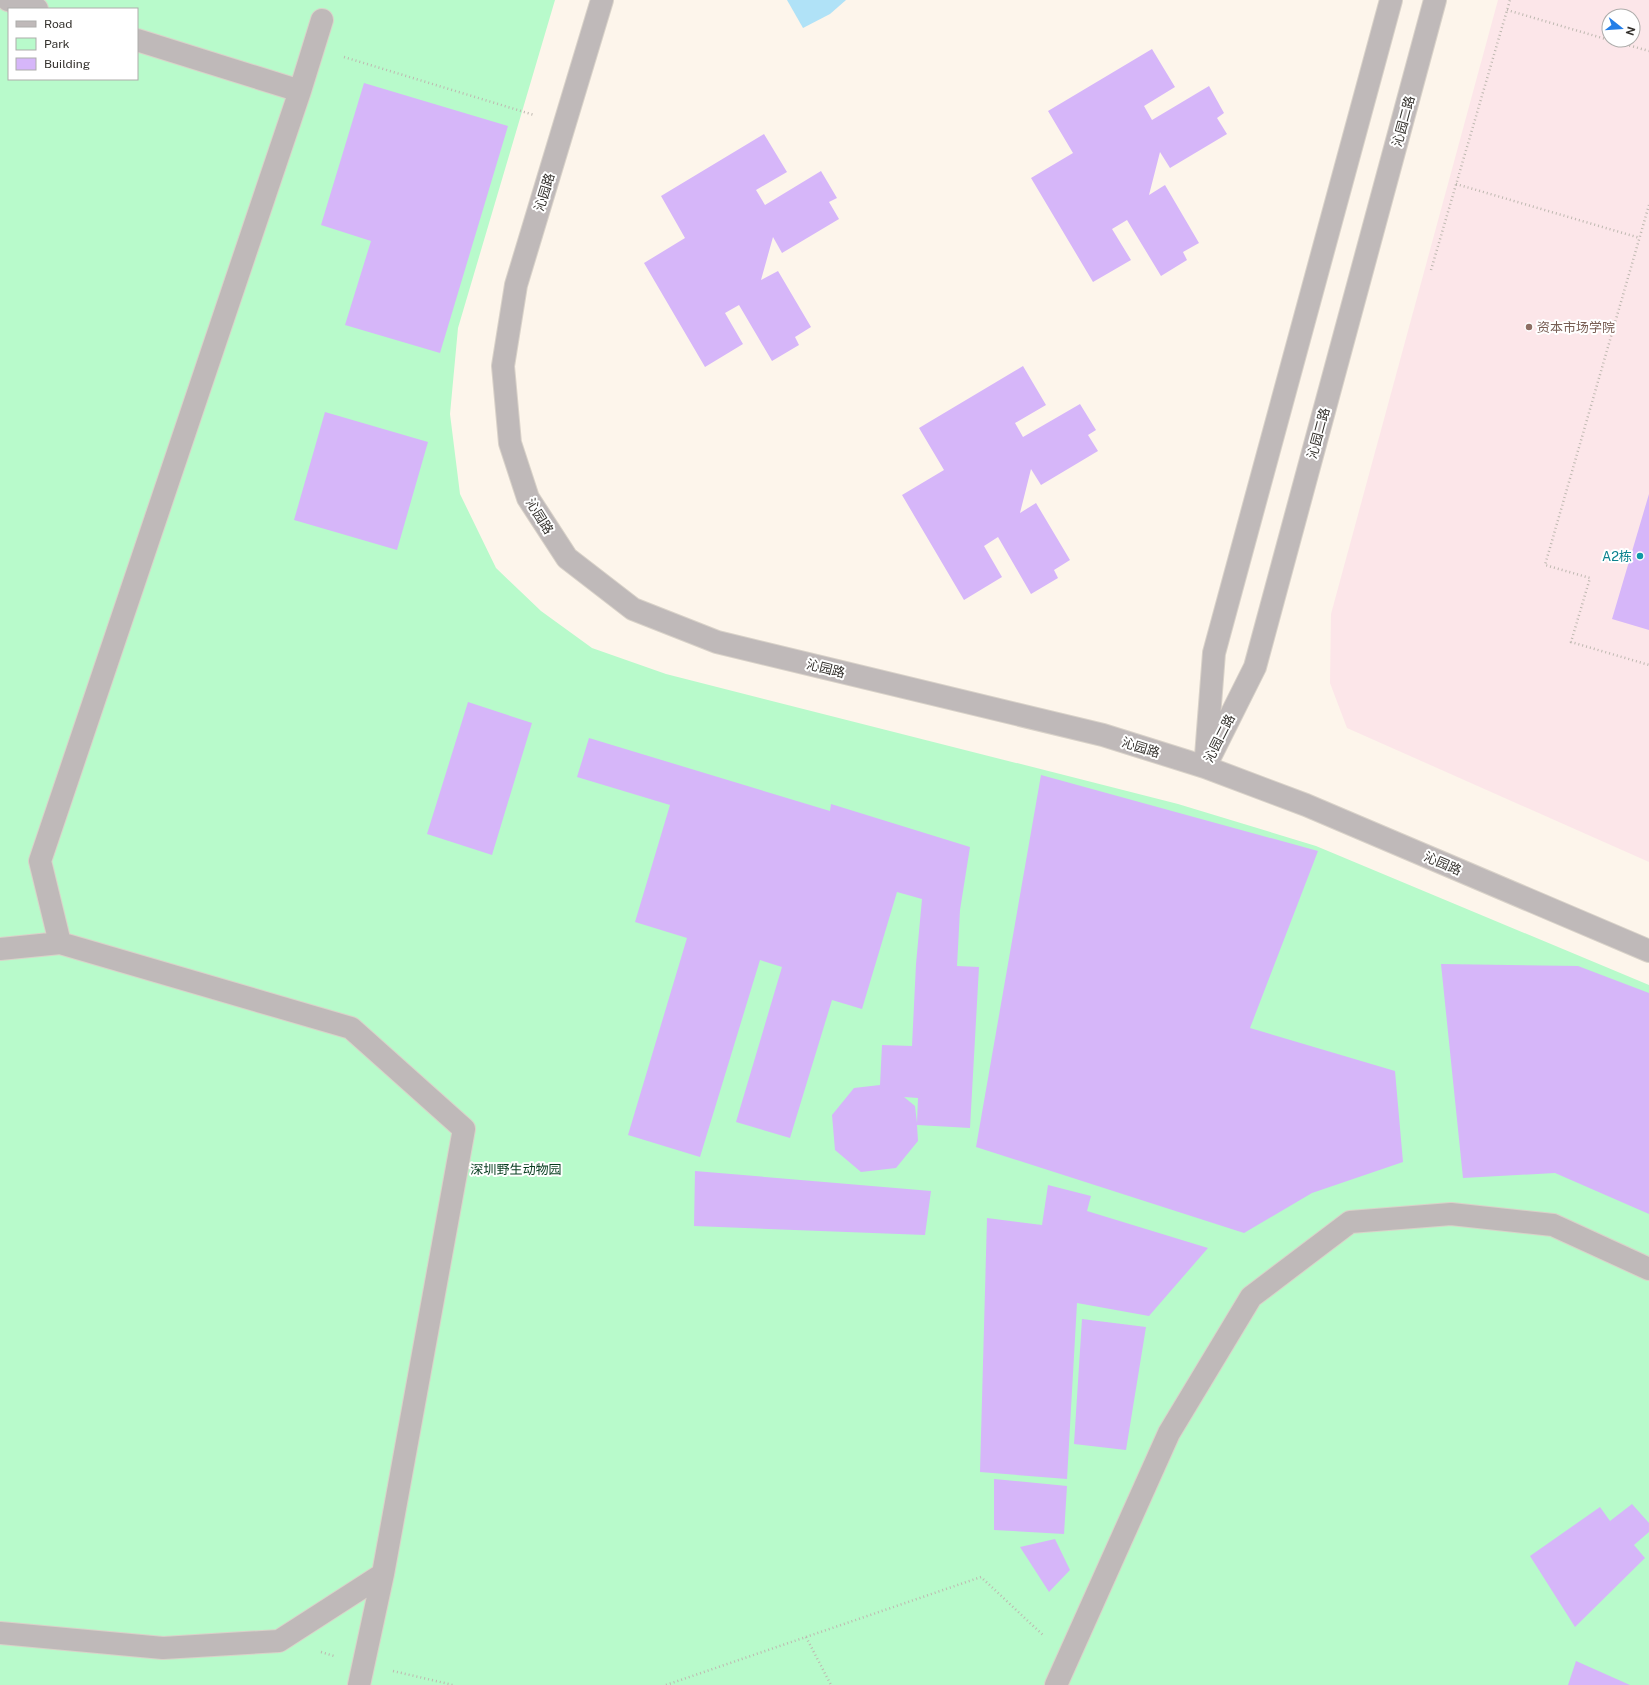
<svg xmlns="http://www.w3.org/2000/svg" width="1649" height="1685" font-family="'Public Sans','Noto Sans SC',sans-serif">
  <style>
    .education { fill: #fce6e9; fill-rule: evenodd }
    .green { fill: #b8facb; fill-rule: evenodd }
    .water { fill: #b0e2f7 }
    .building { fill: #d6b6f9; fill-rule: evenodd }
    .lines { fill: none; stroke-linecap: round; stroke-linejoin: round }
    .service-casing { stroke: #d9d2c9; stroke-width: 24 }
    .tertiary-casing { stroke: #d9d2c9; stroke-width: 24 }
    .path { stroke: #beb8b0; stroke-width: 2.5; stroke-dasharray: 1 3; stroke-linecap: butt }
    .service { stroke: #bfb9b9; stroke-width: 22 }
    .tertiary { stroke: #bfb9b9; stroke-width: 22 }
    .education-dot { fill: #8d6e63; stroke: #fff; stroke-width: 1.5 }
    .culture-dot { fill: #0f9aa8; stroke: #fff; stroke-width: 1.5 }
    .labels { text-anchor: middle; stroke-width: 4; stroke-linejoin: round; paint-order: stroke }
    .street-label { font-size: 13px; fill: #34312d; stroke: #fff }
    .education-label { font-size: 13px; fill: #785e54; stroke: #fff; text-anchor: start }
    .culture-label { font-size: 13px; fill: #0d838f; stroke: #fff; text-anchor: end }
    .park-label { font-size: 13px; fill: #073d1f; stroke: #fff }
  </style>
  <rect width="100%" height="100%" fill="#fdf5eb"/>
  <path class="education" d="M1498 0H1649V862L1347 728 1330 683 1331 614ZM1609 16H1633V40H1609Z"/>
  <path class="green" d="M0 0H555L458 328 450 414 460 494 496 568 541 611 592 648 666 674 1178 804 1316 846 1649 985V1685H0ZM9 9H137V79H9Z"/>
  <path class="water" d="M787 0H846L830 14 803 28Z"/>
  <path class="building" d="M1152 49 1175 87 1144 106 1152 120 1209 86 1224 113 1217 118 1227 134 1170 168 1160 152 1149 195 1165 185 1199 243 1183 252 1187 260 1161 276 1127 220 1112 229 1131 260 1093 282 1031 178 1073 153 1048 111Z
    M364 83 508 126 440 353 345 325 371 241 321 225Z
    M764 134 787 172 756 190 765 205 821 171 837 198 829 202 839 219 782 253 773 237 761 280 778 271 811 327 795 337 799 345 772 361 739 305 725 313 743 344 705 367 644 263 685 238 661 196Z
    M1023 366 1046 405 1015 423 1023 437 1080 404 1096 430 1088 435 1098 451 1041 485 1031 469 1020 513 1036 503 1070 560 1054 570 1058 578 1031 594 998 537 984 546 1002 577 964 600 902 495 944 470 919 428Z
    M325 412 428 442 397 550 294 520Z
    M1649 494V630L1612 619Z
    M468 702 532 723 492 855 427 834Z
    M589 738 830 811 831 804 970 847 960 910 957 966 979 967 970 1128 917 1125 918 1141 896 1168 861 1172 835 1150 832 1115 854 1088 880 1085 882 1045 912 1046 916 964 922 899 897 892 862 1009 832 1000 790 1138 736 1122 782 967 760 960 700 1157 628 1135 687 938 635 922 670 805 577 777ZM904 1097 918 1098 917 1123 915 1106Z
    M1041 775 1318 851 1250 1028 1395 1071 1403 1162 1312 1193 1244 1233 976 1147Z
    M1441 964 1578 966 1649 993V1214L1555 1173 1463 1178Z
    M695 1171 931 1191 925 1235 694 1226Z
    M1048 1185 1091 1196 1087 1211 1208 1248 1149 1316 1077 1303 1067 1479 980 1472 987 1218 1042 1225Z
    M1082 1319 1146 1327 1126 1450 1074 1444Z
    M994 1479 1067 1486 1064 1534 994 1530Z
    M1632 1504 1649 1523V1532L1634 1545 1645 1558 1575 1627 1530 1556 1600 1507 1610 1521Z
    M1055 1539 1070 1570 1049 1592 1020 1547Z
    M1576 1661 1630 1685H1568Z"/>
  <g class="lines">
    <defs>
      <path id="service" d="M8 0 37 9
        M137 40 300 91
        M60 943 40 861 300 91 322 20
        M0 949 60 943 351 1028 464 1129 383 1574 279 1641 163 1648 0 1633
        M359 1685 383 1574
        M1056 1685 1169 1433 1251 1297 1350 1222 1451 1214 1553 1225 1649 1269"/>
      <path id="tertiary" d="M602 0 516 285 503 366 510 443 528 498 567 558 633 609 717 642 1103 735 1205 767 1306 805 1649 951
        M1206 756 1214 653 1391 0
        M1205 767 1255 667 1435 0"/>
    </defs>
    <use href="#service" class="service-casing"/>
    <use href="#tertiary" class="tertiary-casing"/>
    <path class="path" d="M1507 10 1609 40
      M1610 40 1649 51
      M344 57 534 115
      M1456 184 1640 238
      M1649 205 1545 565 1590 578 1571 642 1649 665
      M1431 270 1510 0
      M806 1637 831 1685
      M321 1652 334 1656
      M393 1671 453 1685
      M666 1685 981 1577 1044 1636"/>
    <use href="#service" class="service"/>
    <use href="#tertiary" class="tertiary"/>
  </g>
  <circle class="education-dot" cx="1529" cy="327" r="4"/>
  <circle class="culture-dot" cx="1640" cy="556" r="4"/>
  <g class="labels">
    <g class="street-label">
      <text transform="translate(1403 121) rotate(-75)" y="5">沁园二路</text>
      <text transform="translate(544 192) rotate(-73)" y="5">沁园路</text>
      <text transform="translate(1318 433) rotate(-75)" y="5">沁园二路</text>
      <text transform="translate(540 516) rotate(58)" y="5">沁园路</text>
      <text transform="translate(826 668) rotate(14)" y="5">沁园路</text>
      <text transform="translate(1219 738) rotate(-63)" y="5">沁园二路</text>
      <text transform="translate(1141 747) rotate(17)" y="5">沁园路</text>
      <text transform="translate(1443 863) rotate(23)" y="5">沁园路</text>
    </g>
    <g class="education-label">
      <text x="1537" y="332">资本市场学院</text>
    </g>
    <g class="culture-label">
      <text x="1632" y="561">A2栋</text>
    </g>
    <g class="park-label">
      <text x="516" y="1174">深圳野生动物园</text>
    </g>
  </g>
  <rect x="8" y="8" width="130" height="72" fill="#ffffff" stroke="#aeadab"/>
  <rect x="16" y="21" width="20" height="6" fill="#bfb9b9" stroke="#aeadab"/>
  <text x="44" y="28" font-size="12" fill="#34312d">Road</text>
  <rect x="16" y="38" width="20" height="12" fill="#b8facb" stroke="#aeadab"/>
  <text x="44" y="48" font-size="12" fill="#34312d">Park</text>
  <rect x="16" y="58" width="20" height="12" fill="#d6b6f9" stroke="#aeadab"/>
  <text x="44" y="68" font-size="12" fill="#34312d">Building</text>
  <g transform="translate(1621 28) rotate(107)"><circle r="19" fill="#ffffff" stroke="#aeadab"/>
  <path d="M0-3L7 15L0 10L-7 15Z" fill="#237ee7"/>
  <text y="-6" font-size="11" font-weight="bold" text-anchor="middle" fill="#34312d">N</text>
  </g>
</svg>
